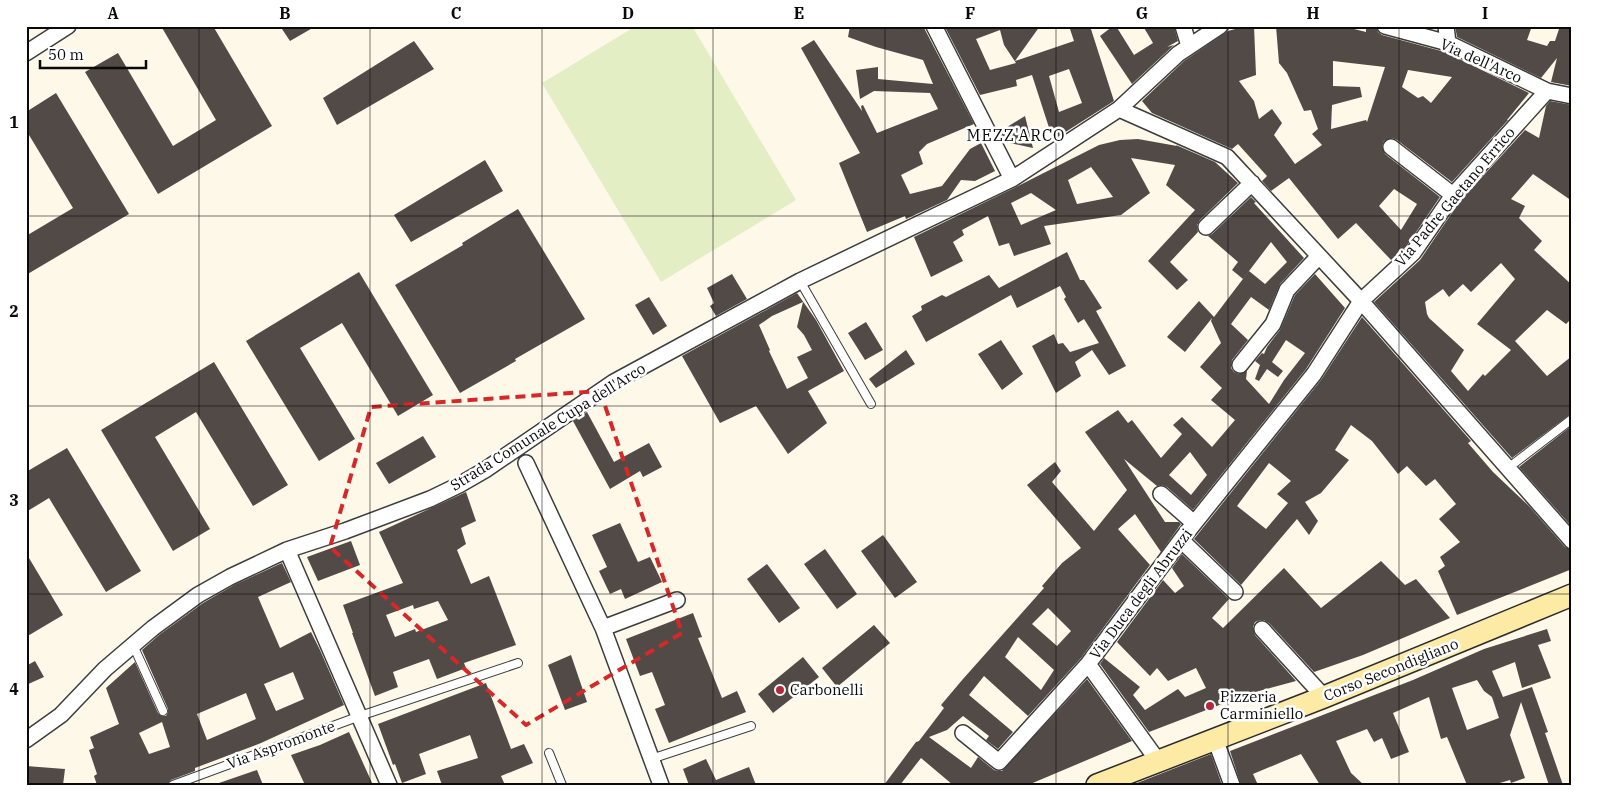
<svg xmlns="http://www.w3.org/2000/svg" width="1598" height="811" font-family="'IBM Plex Serif',serif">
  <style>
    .pitch { fill: #e4eec5 }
    .building { fill: #524a47; fill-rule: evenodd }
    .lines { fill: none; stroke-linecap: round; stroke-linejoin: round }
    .lane-casing { stroke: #3d3d3d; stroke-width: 10 }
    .street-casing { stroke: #3d3d3d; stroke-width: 18 }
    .secondary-casing { stroke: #2c2c2c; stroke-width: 24 }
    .lane { stroke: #fff; stroke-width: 8 }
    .street { stroke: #fff; stroke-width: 15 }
    .secondary { stroke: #fdeaa5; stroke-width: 21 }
    .marked { fill: none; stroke: #d62828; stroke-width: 4; stroke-dasharray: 10 6; stroke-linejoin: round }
    .grid { fill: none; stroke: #0a0a0a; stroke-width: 1; stroke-opacity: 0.55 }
    .poi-dot { fill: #b4283c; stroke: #fff; stroke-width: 2 }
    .labels { text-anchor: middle; stroke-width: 5; stroke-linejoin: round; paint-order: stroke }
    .street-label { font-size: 15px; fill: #0a0a0a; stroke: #fff }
    .poi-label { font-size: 15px; fill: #0a0a0a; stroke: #fff; text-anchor: start }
    .neighbourhood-label { font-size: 16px; letter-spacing: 1px; fill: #0a0a0a; stroke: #fff }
    .neatline { fill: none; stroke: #0a0a0a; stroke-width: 2 }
    .grid-label { font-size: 16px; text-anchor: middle; font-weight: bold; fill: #0a0a0a }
  </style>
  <rect width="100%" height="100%" fill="#fef8e8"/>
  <path class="pitch" d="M636 26H692L796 200 661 282 542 83Z"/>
  <path class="building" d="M161 26H213L272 126 158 194 85 72 118 53 173 146 216 120Z
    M280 26H316L290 41Z
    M850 26H923L974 124 927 144 919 152 923 164 901 175 910 194 942 186 970 149 981 143 995 171 975 181 961 180 947 200 906 219 905 216 867 232 839 163 860 153 801 48 814 40 862 111 861 106 863 105 877 133 938 109 930 93 874 91 860 99 856 70 878 67V79L933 84 923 60 876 47 848 37Z
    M948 26H1040L1015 61 1074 41 1069 26H1090L1114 101 1053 140 1032 75 1016 80 1017 86 980 95 945 27ZM1000 30 1004 45 1016 63 990 70 976 39ZM1069 69 1082 103 1059 112 1049 76Z
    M1113 26H1116L1134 55 1153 43 1143 26H1174L1178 41 1167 47 1174 45 1132 84 1100 36Z
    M1246 26H1254L1256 75 1239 81 1254 101 1259 119 1272 109 1282 123 1274 135 1295 164 1322 145 1312 134 1318 129 1311 110 1304 111 1287 73 1279 63 1276 26H1322L1350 28 1366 32V26H1376L1378 32 1382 35 1445 52 1529 93 1507 120H1508L1452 182 1397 140 1392 138 1384 141 1382 146 1385 154 1440 197 1406 247 1391 260 1356 223 1338 239 1289 178 1271 191 1262 181 1267 176 1238 144 1232 149 1152 113 1142 101 1184 61 1228 31ZM1333 61 1385 67 1367 122 1366 120 1331 129 1332 105 1362 97 1360 87 1333 86ZM1408 70 1452 77 1431 103 1423 96 1418 98 1402 87ZM1394 189 1417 204 1401 230 1379 206Z
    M1455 26H1532L1527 40 1547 46 1550 41H1555L1560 26H1572V86L1551 82 1557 58 1541 78 1457 37Z
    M414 41 434 69 337 125 323 98Z
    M56 93 129 214 26 275V236L73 208 26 130V112Z
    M1550 101 1572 105V201L1533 174 1511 199 1525 206 1519 218 1542 241 1534 250 1572 285V318L1566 324 1547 310 1515 341 1547 376 1572 356V413L1512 458 1374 302 1420 260 1460 201 1525 130 1539 138 1546 106ZM1501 263 1515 279 1477 324 1511 350 1485 376 1483 374 1468 391 1451 371 1464 350 1429 318 1427 314 1425 302 1443 289 1449 297 1463 284 1471 292Z
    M1025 116 1033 148 1005 142 999 132Z
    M1138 139 1177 146 1176 145 1215 162 1238 183 1200 220 1197 225 1198 232 1170 262 1188 280 1177 290 1148 261 1195 210 1166 185 1175 165 1131 158 1150 193 1121 215 1044 226 1051 244 1014 256 1009 243 999 246 988 216 962 230 964 235 953 242 963 261 931 277 914 237 1016 187 1099 145 1120 140ZM1091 167 1113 197 1077 204 1068 180ZM1031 193 1056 210 1021 225 1011 203Z
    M485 160 503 191 411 242 394 215Z
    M1251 197 1256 202 1254 203 1304 258 1280 284 1269 310 1251 297 1231 324 1248 340 1232 360 1231 368 1234 372 1239 374 1247 371 1246 379 1269 404 1284 380 1305 353 1286 340 1272 362 1283 371 1278 377 1267 369 1259 381 1255 379 1260 365 1255 361 1262 353 1264 354 1267 347 1280 330 1295 295 1315 274 1345 308 1306 369 1193 510 1167 487 1162 485 1157 486 1124 459 1165 522H1179L1181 524 1161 552 1135 514 1118 529 1150 565 1081 658 1028 716 984 676 969 695 1013 732 998 749 986 740 989 736 963 716 947 730 929 737 971 768 978 757 994 770 998 771H1002L1087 679 1132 741 1028 785H953L921 758 900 785H884L916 742 919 741 944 708 941 705 963 679 1044 588 1042 586 1062 563 1081 548 1027 485 1055 462 1061 471 1052 482 1094 531 1127 490 1085 432 1118 410 1128 423 1132 420 1161 458 1182 434 1173 425 1182 417 1212 447 1235 420 1211 400 1222 388 1200 367 1221 343 1211 321 1212 318 1185 352 1167 337 1199 301 1214 317 1249 271 1265 284 1287 262 1271 242 1243 279 1232 270 1238 262 1208 236 1212 234ZM1190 452 1207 475 1191 495 1169 475ZM1048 608 1071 631 1057 646 1032 624ZM1018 637 1054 670 1041 690 1005 657Z
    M518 209 585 319 515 359 516 361 460 393 395 285 463 245 462 243Z
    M1067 252 1080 280H1084L1102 308 1096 311 1126 366 1109 375 1092 350 1075 362 1081 376 1056 393 1032 346 1054 334 1058 344 1063 343 1070 352 1099 343 1084 319 1078 323 1064 299 1066 297 1060 286 1017 308 1011 295 926 342 912 316 922 310 921 306 942 295 946 297 989 275 999 288Z
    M359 272 433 395 398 416 342 323 300 348 355 439 319 461 246 341Z
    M732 274 747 299 716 316 710 306 714 303 707 288Z
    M797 293 816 320 844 371 808 391 827 423 788 454 756 406 720 423 682 356ZM803 302 797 327 804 335 812 350 797 357 808 378 787 389 769 351 770 350 759 325 772 316Z
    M649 297 667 326 653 335 635 305Z
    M1362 317 1471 441 1468 443 1493 472 1529 506 1565 547 1572 550V569L1457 615 1438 571 1445 566 1440 557 1460 542 1439 519 1456 504 1435 479 1426 486 1407 466 1398 474 1372 441 1351 425 1335 450 1349 460 1321 493 1305 502 1318 521 1309 535 1297 519 1241 585 1194 539 1321 380ZM1269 463 1291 481 1277 494 1288 503 1266 529 1237 506Z
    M866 322 883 350 865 360 848 333Z
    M1001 340 1023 374 1002 390 978 354Z
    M906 350 915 364 876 388 869 379Z
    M214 362 288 485 253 506 196 412 155 437 210 529 173 551 101 430Z
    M587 412 614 462 649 443 662 467 643 477 640 471 610 489 573 421Z
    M1570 427 1572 429V527L1519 467Z
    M423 436 436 457 389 484 376 463Z
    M67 448 141 571 106 592 49 498 26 512V472Z
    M466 492 476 521 461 528 466 544 457 550 471 584 489 576 516 645 464 663 466 668 437 679 429 659 393 672 398 687 375 696 352 633H353L343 605 403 583 379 532ZM438 601 448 620 416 632 415 629 395 637 386 615 413 605 414 609Z
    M620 523 638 562 650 557 662 582 625 599 621 589 610 594 599 571 607 567 592 535Z
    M883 535 917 582 895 598 861 551Z
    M351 541 360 565 318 581 307 557Z
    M825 549 857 594 837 609 804 564Z
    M26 553 63 615 26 637Z
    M1182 554 1229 599 1212 618 1223 628 1284 568 1321 608 1381 561 1405 585 1416 579 1450 618 1363 655 1314 672 1269 623 1264 620H1260L1255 622 1253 627 1255 635 1296 681 1248 694 1149 732 1100 664 1104 658 1140 687 1133 695 1145 710 1178 689 1185 697 1206 688 1196 668 1168 681 1157 668 1150 676 1117 642 1163 580 1175 593 1184 586 1172 568Z
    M282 563 291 582 258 597 280 648 311 632 320 650 344 705 261 743 195 768V771L171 780 167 785H97L94 776 97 774 89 750 94 748 90 737 119 724 106 688 135 662 158 713 162 716H166L168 712V709L142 650 159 635 203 603 234 585ZM293 672 304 699 276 711 264 684ZM246 693 256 719 207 740 197 714ZM162 722 170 747 149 754 139 733Z
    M767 564 800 608 779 623 747 579Z
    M693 613 702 637 698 638 722 698 737 691 746 712 669 743 655 709 665 705 652 672 640 676 626 639Z
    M874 625 890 643 837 687 822 668Z
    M1547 629 1551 641 1538 645 1551 678 1522 688 1515 662 1492 671 1503 697 1532 687 1548 732 1545 733 1563 785H1549L1521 702 1510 735 1525 778 1511 783 1510 780 1493 785H1467L1447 737 1441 739 1429 697 1393 713 1409 752 1391 759 1382 738 1374 742 1367 729 1336 741 1351 773 1364 785H1320L1301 754 1253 774 1258 785H1241L1230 751 1413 680 1484 649ZM1477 680 1484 691 1492 697 1499 718 1467 730 1452 688Z
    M571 655 587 702 565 710 548 665Z
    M803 657 819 677 773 713 758 694Z
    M35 661 44 677 26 685V666Z
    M486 683 511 749 524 744 533 763 501 776 505 785H442L437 771 478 758 470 735 419 754 426 774 402 783 395 764 393 765 378 724Z
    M349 732 373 785H305L291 755 320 745Z
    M1211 754 1222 785H1132Z
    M706 759 716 780 749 767 756 785H689L683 769Z
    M26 766 65 769 63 785H26Z
    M257 770 263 785H219V783Z"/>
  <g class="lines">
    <defs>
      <path id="lane" d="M800 281 871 404
        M1508 468 1572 419
        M133 645 163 711
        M549 753 562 785
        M651 759 751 726
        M173 785 360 716 518 663"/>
      <path id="street" d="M934 26 1012 179
        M1183 26 1189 46
        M1385 26 1448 43 1547 91 1572 96
        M1446 26 1448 43
        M26 53 68 26
        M1119 109 1227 157 1361 301 1572 541
        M1391 147 1453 195
        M1206 227 1252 183
        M1240 365 1273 324 1287 290 1319 256
        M526 463 603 628 661 785
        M1161 494 1194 523
        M1181 540 1235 592
        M287 550 389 785
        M603 628 677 600
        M1262 629 1324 697
        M1088 664 1158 761
        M963 733 999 762 1088 664 1184 536 1314 374 1361 301 1413 253 1453 195 1547 91
        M1215 739 1232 785
        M26 740 61 715 105 669 153 628 198 595 230 577 287 550 345 531 430 499 459 485 485 470 614 382 800 281 1012 179 1119 109 1178 54 1220 26"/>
      <path id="secondary" d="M1097 785 1324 697 1572 595"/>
    </defs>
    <use href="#lane" class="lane-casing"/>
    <use href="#street" class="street-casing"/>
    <use href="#secondary" class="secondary-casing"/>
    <use href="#lane" class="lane"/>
    <use href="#street" class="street"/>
    <use href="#secondary" class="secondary"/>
  </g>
  <path class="marked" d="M600 391 682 633 526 725 330 547 371 407Z"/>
  <path class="grid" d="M199 26V785M370 26V785M542 26V785M713 26V785M885 26V785M1056 26V785M1228 26V785M1399 26V785M26 216H1572M26 406H1572M26 594H1572"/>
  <g class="poi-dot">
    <circle cx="780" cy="690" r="5"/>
    <circle cx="1210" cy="706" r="5"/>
  </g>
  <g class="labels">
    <g class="street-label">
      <text transform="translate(1481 61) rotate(24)" y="5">Via dell'Arco</text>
      <text transform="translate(1455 197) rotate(-50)" y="5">Via Padre Gaetano Errico</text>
      <text transform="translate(548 427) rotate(-32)" y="5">Strada Comunale Cupa dell'Arco</text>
      <text transform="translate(1141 594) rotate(-53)" y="5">Via Duca degli Abruzzi</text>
      <text transform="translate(1391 670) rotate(-22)" y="5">Corso Secondigliano</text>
      <text transform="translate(281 745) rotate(-20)" y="5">Via Aspromonte</text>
    </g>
    <g class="poi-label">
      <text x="790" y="695">Carbonelli</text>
      <text x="1220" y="702">Pizzeria<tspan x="1220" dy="17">Carminiello</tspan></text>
    </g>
    <g class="neighbourhood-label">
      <text x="1016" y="141">MEZZ'ARCO</text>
    </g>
  </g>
  <rect width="1598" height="811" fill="none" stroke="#ffffff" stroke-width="55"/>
  <path d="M40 60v8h106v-8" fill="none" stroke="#0a0a0a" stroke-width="2.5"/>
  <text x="48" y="60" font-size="15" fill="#0a0a0a" stroke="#ffffff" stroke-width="4" paint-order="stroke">50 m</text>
  <rect x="28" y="28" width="1542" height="756" class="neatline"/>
  <g class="grid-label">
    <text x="113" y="19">A</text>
    <text x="285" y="19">B</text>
    <text x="456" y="19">C</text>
    <text x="628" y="19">D</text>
    <text x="799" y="19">E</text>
    <text x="970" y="19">F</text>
    <text x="1142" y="19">G</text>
    <text x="1313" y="19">H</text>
    <text x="1485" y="19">I</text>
    <text x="14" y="128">1</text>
    <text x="14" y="317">2</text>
    <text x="14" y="506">3</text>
    <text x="14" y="695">4</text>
  </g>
</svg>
